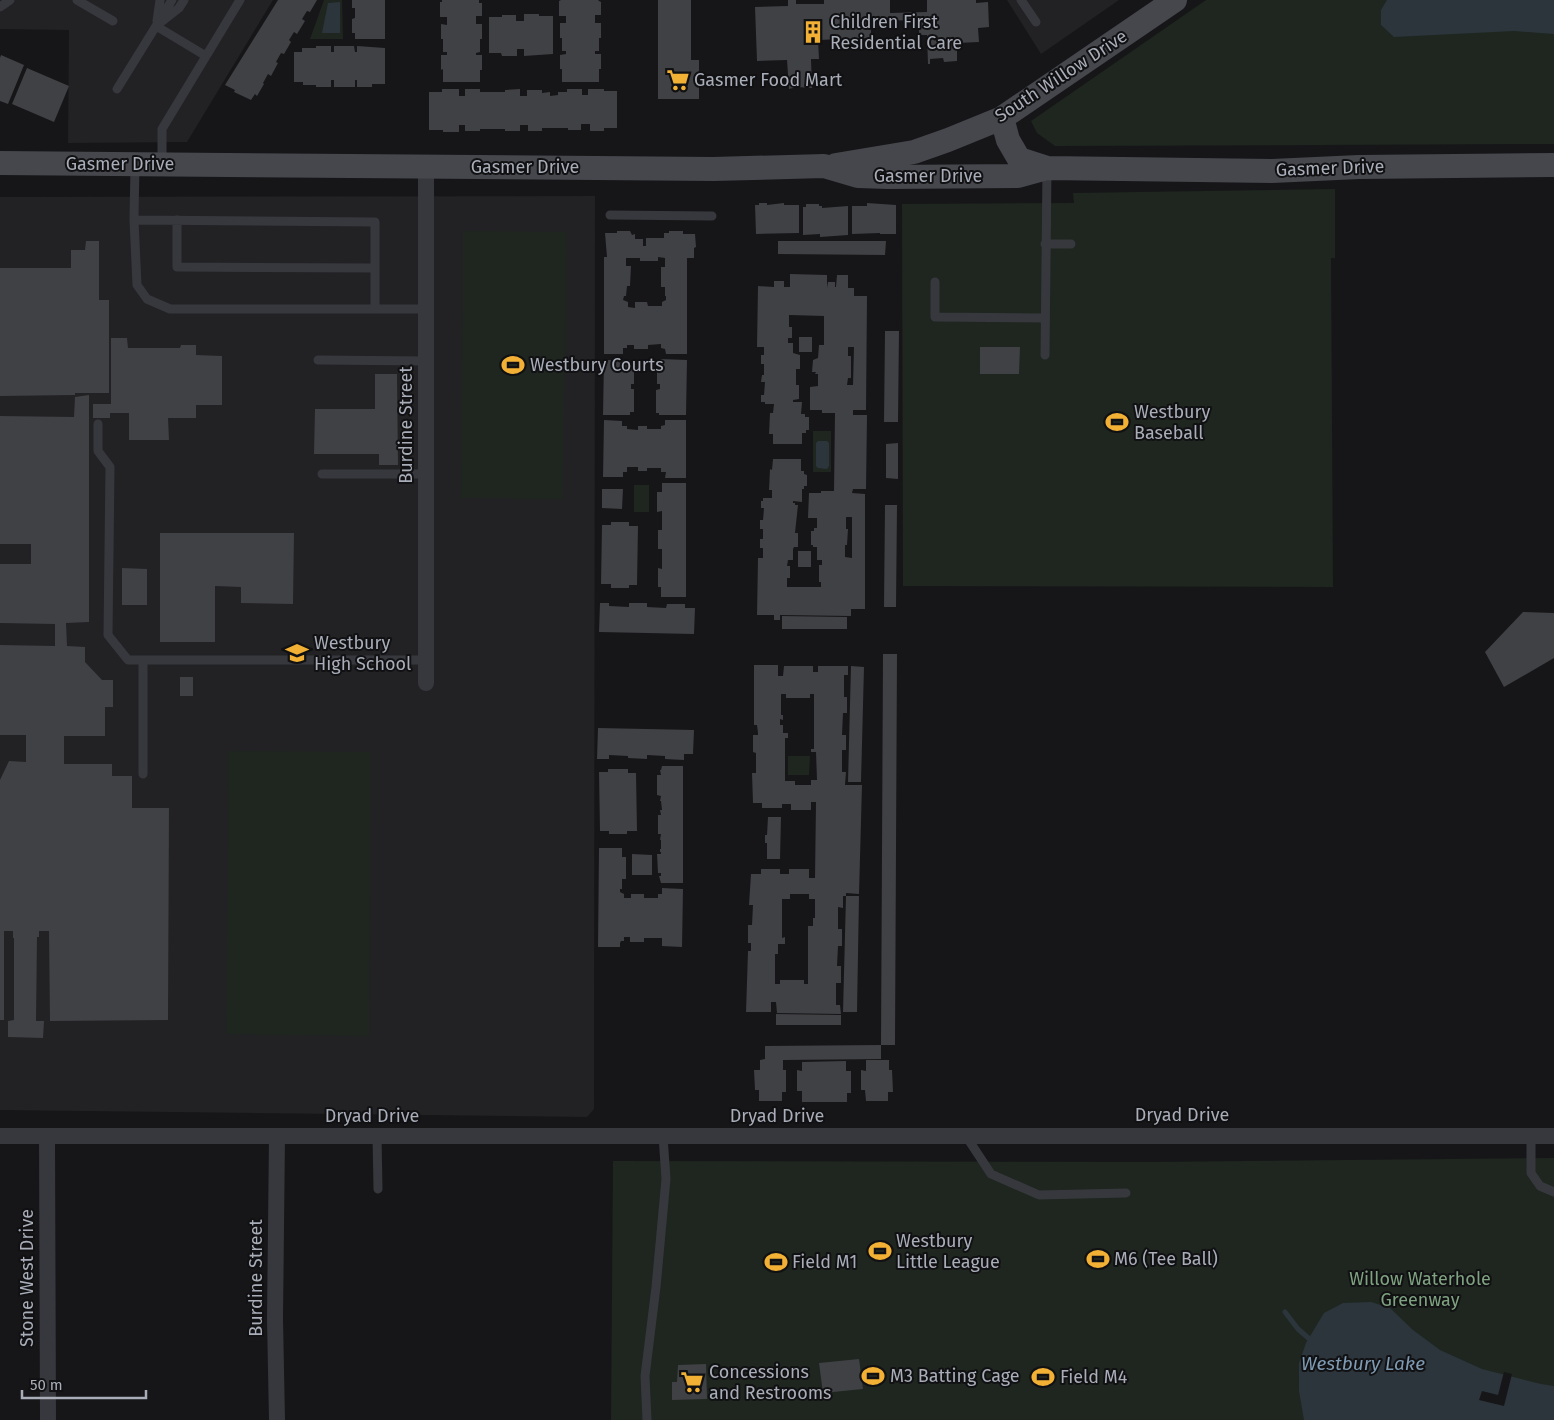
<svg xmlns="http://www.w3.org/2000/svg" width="1554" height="1420" font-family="'Fira Sans',sans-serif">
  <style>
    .built { fill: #222225 }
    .green { fill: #1e261f }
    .water { fill: #2c353c }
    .pier { fill: #161618 }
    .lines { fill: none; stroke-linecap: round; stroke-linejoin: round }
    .stream { stroke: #2c353c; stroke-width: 5 }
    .building { fill: #404145; fill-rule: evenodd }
    .lane { stroke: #37383d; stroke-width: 9 }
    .street { stroke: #37383d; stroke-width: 16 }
    .secondary { stroke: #45474d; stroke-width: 24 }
    .labels { text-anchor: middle; stroke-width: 4; stroke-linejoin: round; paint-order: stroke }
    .poi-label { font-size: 18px; fill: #a8adb8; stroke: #111113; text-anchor: start }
    .street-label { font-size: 18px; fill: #a8adb8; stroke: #111113 }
    .park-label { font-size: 18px; fill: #7fa381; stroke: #111113 }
    .water-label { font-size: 19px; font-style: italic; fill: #7f9bb3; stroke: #111113 }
  </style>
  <rect width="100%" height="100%" fill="#161618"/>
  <path class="built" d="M0 0H273L187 142 68 143 69 30 0 29Z
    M1007 0H1119L1041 54Z
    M595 196 594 1109 587 1117 0 1110V197Z"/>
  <path class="green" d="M324 0H342L343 39H310Z
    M1206 0H1554V144L1055 146 1037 133 1031 121Z
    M1335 189V258H1331L1333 587 903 586 902 204 1074 203 1073 193Z
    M463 231 566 232 563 499 461 498Z
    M813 431H831V472H813Z
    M634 485H649V512H634Z
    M229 751 371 752 369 1036 226 1034Z
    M788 756H810L809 775H788Z
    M1554 1158V1420H611L613 1161 1149 1162Z"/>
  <path class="water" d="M1387 0H1554V34L1514 31 1394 37 1381 25V10Z
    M340 2V33H322L328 3Z
    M818 441H827L829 443V466L827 469 818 468 816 466V443Z
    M1371 1302 1390 1308 1413 1330 1440 1350 1482 1369 1541 1384 1554 1386V1420H1304L1299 1391V1363L1306 1343 1324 1313 1343 1303Z"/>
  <path class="pier" d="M1504 1372 1512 1374 1504 1406 1479 1400 1482 1391 1498 1395Z"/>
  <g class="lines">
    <path class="stream" d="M1285 1312 1298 1329 1314 1343"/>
  </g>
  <path class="building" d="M278 0H317L310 12 307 11 302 19 305 21 297 34 294 32 289 40 291 42 284 54 281 53 276 62 278 63 271 76 268 74 263 83 264 84 257 96 255 94 251 100 234 92 235 90 225 85Z
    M352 0H385V39H355V33H352V19L355 18V8H352Z
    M442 0H479V3H482V16H476V24H482V39H480V52L476 53V55H482V70H480V82H443V69L441 70V55H447V52H443V39H441V24L447 25V17H440V2H442Z
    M561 0H598L599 1 601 2V15H595V23H601V38H599V51H595V54H601V69H599V82H562V69H560V55L566 54V51H562V38H560V23H566V16H559V1Z
    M658 0H691V60H699V99H658Z
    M788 0H796V4H824V0H890V13L927 12V0H976V3L988 2 989 27 978 28 979 42 957 43V61L944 62 943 58 930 59V64H928L927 35H919V20L877 21V28H871V38L818 40 819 59H811L812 88 797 87 789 89 787 60 757 61 755 7 788 6Z
    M524 14H539V16H553V54L524 56V49H517V56H502L501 53H489V17H502V15H516V21H524Z
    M316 46H331V52H334V46H354L355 52H357V46L385 48V84H372V87H357V80H355V87H334V80H331V87H316V85H303V82H294V52H302V48H316Z
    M1 55 24 65 8 104 0 101V58Z
    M27 68 69 86 54 122 12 104Z
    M442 89H459V96H465V89H480V92H505V90L520 89V96H527V90H542V93L550 92V96L558 95V92H567V89H582V95H588V89H604V91H617V128H604V131H590V124H581V130H568V128H542V131H528V125H520V131H505V129H480V131H465V125H459V132H443V130H429V92H442Z
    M759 203H767V205L784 203V205H799V233L756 234 755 205H759Z
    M867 203 896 205V234H880V233L852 234V206H867Z
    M806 204H819V206H822V208L848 206V235L820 237V234L803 235V207H806Z
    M617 231H630L632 235 635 234V239H643V246H646V238H664V233H669V231H683V234H695L696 247 694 248V258H687V354H666L665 349 661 348V344L648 345V349H634V345H627V348H623V354H604V257H607L605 233H617ZM658 257 665 258V267H661V287H665V296H666V300L662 302V306H648L647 302H635V308L628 307V302L623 300 624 296H626L627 286H630L631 266H626V258H640V261H658Z
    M86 241H99V300H109V393H75V395L0 396V268H71V250H85Z
    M778 241H886L885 255 778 254Z
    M790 274 827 275V288L828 282H835V287H836L837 275H848V288H854V296H867L866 410H853V415H867L866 489H853L852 493 865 494V609H851V616L780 615V620H774V615H757L758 558H763V548H760V539H763V529H760V520H763L764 508H761V501H763V498H772V490H769L770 469 772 470 773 459H801V471H804V474L807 475V486H804V489H802V502L793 501V503H795V505H798L795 533H798V547H794L793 549V560H788L787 566H790V578H787V587H821V582H819V565H822V560H817V547H813V545H811V531H814V528H817V518H808L809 493H821V491H834L835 413H822V410H810V387L818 386V374H815L816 372H812L813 360 818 358 819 345H824V316L789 315V327H792V338H788V343H793V353L800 355V369H796V385H799V399L793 400V402H802L801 414H805V417H809V430H806V433H802V444H773V434H769L770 413H773L774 404H765V402H761V395H764L765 382H761L762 375H764V364H761V355H764V347H757L758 286 774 287V281H784V287H790ZM848 347H854L853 385H847L848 378H851V356H848ZM846 517H852V558L845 557V545H847L848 529H846Z
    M885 331H899L898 422H884Z
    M799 337H812V352H799Z
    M111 338H127L128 348H180L181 345H196V355L222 356V405H196V418H168L169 440H129V413H110V418H93V404H111Z
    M980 347H1020L1019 374H980Z
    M660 359 687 360 686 415H659V413H656V390L660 389V384H657V364H660Z
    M604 360H630V363H634V384H631V389H634V412H630V415H603Z
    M375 374H397L398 465H379V454H314L315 409H375Z
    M89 395V622L66 623 67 646 85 647V662L102 680H113V707H105V736H64V764H112V776H132V808H169L168 1020 50 1021 49 931H39V937H37L36 1021H44L43 1038 8 1037V1021L14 1020V938H13V931H4V1020H0V780L9 761 26 762V735H0V645L55 646V624L0 623V564H31V544H0V416L74 417 75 397Z
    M604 420 622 421V426H627V429L638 430V426H647V429H661V426L665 425V420H686V478H665L666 472H661V468H647V471H638V467H627V472H623V477H603Z
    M898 443V479L886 478V444Z
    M662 483H686V597H661V587H658V568L662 569V549H658V530H662V511L657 512V492H662Z
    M602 489H623L622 509 602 508Z
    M885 505H897L896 607H884Z
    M611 522H629V526H638L637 585H629V588H611V584H601L602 525H611Z
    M160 533H294L293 604 241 603V587L215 586V642H160Z
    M798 551H811V567H798Z
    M122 568 147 569V605H122Z
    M600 603H609V606L629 607V603H647V607L666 608 667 604H685V608H695L694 634 599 632Z
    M1523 612 1554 613V658L1504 687 1485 652Z
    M782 616 847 617V629H782Z
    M883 654H897L895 1045H881Z
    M754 665H778V676H783L784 666H813V672H818V666H848V675H844V697H847V713H843L842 735H846V750H842V772H846L845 785H862L859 894 846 893V896H843V908L838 907V929H842V946H838L837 966H841V983H836V1005H840L841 1014 777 1013 776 1002H771V1012H746L748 951H751V943H748V925H752L753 905H749L751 874H761V869H780V874H789V869H809V878H815L816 802H811V810H791V804H782V808H762V803H753L752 773H756V753L753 752V735H758V733L757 725H754ZM781 694H786V698H810V694H814V749H811V752H816L817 780H811V785H795V781H785V738H788V733H783V725H780V719L783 720V715H781ZM790 894H809V899H815V918H813V926H808V984H804V980H780V984H775V954H778V944H785V937L782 938V899H790Z
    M851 666 864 667 861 782H848Z
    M180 677H193V696H180Z
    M598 728 694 730 693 754H684V760L665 759V756L647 755V759L628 758V756L609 755V759H597Z
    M662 766H683V883H661L659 876H661V873H658L657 854H661V852H660V849H661V840H660L661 834H658V815H661L660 810H662L661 801H660L661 796 657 795V775H661L660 770H661Z
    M608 769H628V773H636L637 831H627V834H609V831H600L599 772H608Z
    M768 817H781L780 859H767V843H765V835H767Z
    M599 848H622V857H626V879H622V889H620V892L624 894V898H631V894H644V898H658V894H662V888L683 889 682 947 662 946V938H644V942H630V937H624V941H621L620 943V947H598Z
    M632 854 652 855V875H632Z
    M846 896H859L857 1012H843Z
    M776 1014 841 1015V1025H776Z
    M881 1045V1059L783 1060V1070H786V1092H782V1101H759V1090H755L754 1070H760V1060L765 1059V1046Z
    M866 1060H889V1070H892L893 1092H888V1101H866L865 1090H861V1070L866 1071Z
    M846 1061V1071H851V1093H847V1102H802V1091H797V1070L802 1071V1062Z
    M859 1359 863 1389 823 1393 819 1363Z
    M706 1364 707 1399 672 1400V1382H677L678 1365Z"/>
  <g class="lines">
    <path class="lane" d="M77 0 113 21
      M1021 0 1036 22
      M0 7 10 0
      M157 21 160 0
      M159 21 172 0
      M156 26 179 8 184 0
      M117 89 156 26 206 56
      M162 163V129L240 0
      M135 165 134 220 137 285 147 299 170 309H426
      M610 215 712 216
      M134 220 375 222V309
      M177 220V267L375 268
      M1045 244H1071
      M935 282V317L1045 318
      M1045 355 1047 168
      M318 360 426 361
      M98 424V451L110 467 108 635 128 660H426
      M322 474H426
      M143 660V774
      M1531 1135V1173L1540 1186 1554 1192
      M377 1136 378 1189
      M966 1136 991 1174 1039 1195 1126 1193
      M647 1420 645 1376 656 1287 666 1179 663 1136"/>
    <path class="street" d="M426 167V683
      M0 1136H1554
      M47 1136 48 1420
      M277 1420 275 1319 277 1136"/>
    <path class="secondary" d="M1002 118 1008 140 1019 159 1047 168 1272 171 1359 167 1554 165
      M0 163 713 169 824 166 858 176 888 177 1018 176 1047 168
      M836 165 914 152 948 140 1002 118 1175 0"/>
  </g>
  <defs>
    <symbol id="building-bare" viewBox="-9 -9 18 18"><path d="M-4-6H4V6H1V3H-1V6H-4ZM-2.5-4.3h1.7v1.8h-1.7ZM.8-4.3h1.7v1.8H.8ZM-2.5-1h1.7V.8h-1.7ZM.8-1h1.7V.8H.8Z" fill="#f2b134" stroke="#111113" stroke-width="2.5" paint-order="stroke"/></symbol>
    <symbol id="supermarket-bare" viewBox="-9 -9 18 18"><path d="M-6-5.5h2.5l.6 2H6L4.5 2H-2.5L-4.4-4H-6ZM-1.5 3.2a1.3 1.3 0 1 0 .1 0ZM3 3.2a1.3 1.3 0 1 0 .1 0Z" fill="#f2b134" stroke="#111113" stroke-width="2.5" paint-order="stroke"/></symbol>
    <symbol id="stadium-bare" viewBox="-9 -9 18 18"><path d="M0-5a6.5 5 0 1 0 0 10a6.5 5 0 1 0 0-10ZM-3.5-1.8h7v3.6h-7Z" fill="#f2b134" stroke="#111113" stroke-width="2.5" paint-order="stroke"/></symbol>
    <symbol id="school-bare" viewBox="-9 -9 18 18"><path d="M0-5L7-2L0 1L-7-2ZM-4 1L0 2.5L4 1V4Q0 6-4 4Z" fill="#f2b134" stroke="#111113" stroke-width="2.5" paint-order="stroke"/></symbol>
  </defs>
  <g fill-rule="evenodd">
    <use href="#building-bare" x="797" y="16" width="32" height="32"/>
    <use href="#supermarket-bare" x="662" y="64" width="32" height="32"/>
    <use href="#stadium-bare" x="497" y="349" width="32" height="32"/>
    <use href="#stadium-bare" x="1101" y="406" width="32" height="32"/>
    <use href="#school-bare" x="281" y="637" width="32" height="32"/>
    <use href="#stadium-bare" x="864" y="1235" width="32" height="32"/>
    <use href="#stadium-bare" x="1082" y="1243" width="32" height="32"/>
    <use href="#stadium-bare" x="760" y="1246" width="32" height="32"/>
    <use href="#stadium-bare" x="857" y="1360" width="32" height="32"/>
    <use href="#stadium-bare" x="1027" y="1361" width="32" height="32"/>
    <use href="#supermarket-bare" x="676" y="1366" width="32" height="32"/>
  </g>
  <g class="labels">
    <g class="poi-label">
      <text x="830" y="28">Children First<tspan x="830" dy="21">Residential Care</tspan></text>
      <text x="694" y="86">Gasmer Food Mart</text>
      <text x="530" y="371">Westbury Courts</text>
      <text x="1134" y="418">Westbury<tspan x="1134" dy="21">Baseball</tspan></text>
      <text x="314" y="649">Westbury<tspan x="314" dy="21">High School</tspan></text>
      <text x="896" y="1247">Westbury<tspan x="896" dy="21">Little League</tspan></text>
      <text x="1114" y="1265">M6 (Tee Ball)</text>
      <text x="792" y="1268">Field M1</text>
      <text x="709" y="1378">Concessions<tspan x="709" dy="21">and Restrooms</tspan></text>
      <text x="890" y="1382">M3 Batting Cage</text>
      <text x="1060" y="1383">Field M4</text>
    </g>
    <g class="street-label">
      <text transform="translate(1061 76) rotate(-33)" y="6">South Willow Drive</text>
      <text x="120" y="170">Gasmer Drive</text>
      <text x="525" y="173">Gasmer Drive</text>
      <text transform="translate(1330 168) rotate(-2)" y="6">Gasmer Drive</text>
      <text x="928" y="182">Gasmer Drive</text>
      <text transform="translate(406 425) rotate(-90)" y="6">Burdine Street</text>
      <text x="1182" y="1121">Dryad Drive</text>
      <text x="372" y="1122">Dryad Drive</text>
      <text x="777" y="1122">Dryad Drive</text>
      <text transform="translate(27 1278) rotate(-90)" y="6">Stone West Drive</text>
      <text transform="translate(256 1278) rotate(-90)" y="6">Burdine Street</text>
    </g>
    <g class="park-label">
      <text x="1420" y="1285">Willow Waterhole<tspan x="1420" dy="21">Greenway</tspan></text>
    </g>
    <g class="water-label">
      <text x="1363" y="1370">Westbury Lake</text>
    </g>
  </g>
  <path d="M22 1390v8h124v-8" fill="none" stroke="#a8adb8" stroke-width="2.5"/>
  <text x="30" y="1390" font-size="15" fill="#a8adb8" stroke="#111113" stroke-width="4" paint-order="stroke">50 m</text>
</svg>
